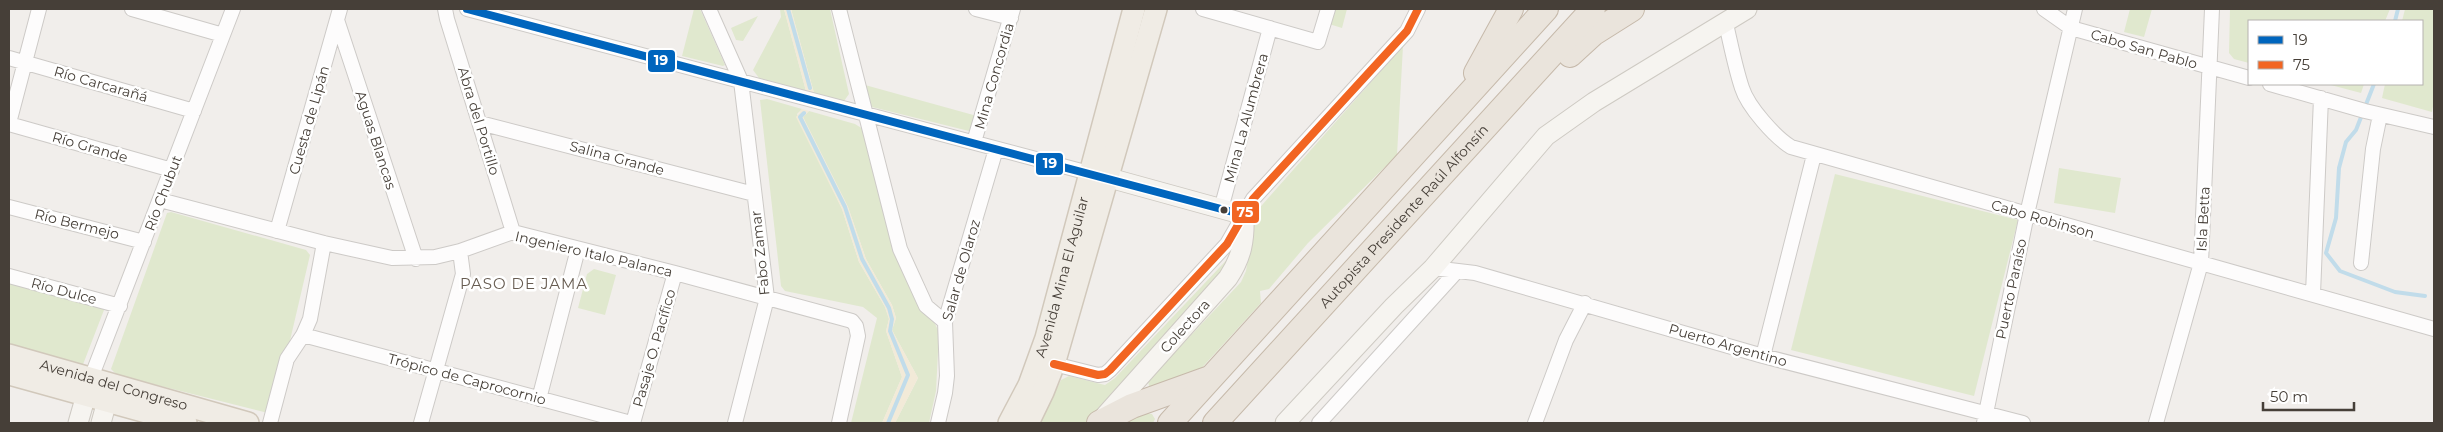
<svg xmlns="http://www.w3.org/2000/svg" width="2443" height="432" font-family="Montserrat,sans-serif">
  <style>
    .green { fill: #e0e8ce }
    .sand { fill: #f2ead8 }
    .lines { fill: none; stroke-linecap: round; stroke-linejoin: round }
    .stream { stroke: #c1dcea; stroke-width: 4 }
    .street-casing { stroke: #cdcac7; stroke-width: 16 }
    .secondary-casing { stroke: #cecac3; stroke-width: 21 }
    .primary-casing { stroke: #d1c8bb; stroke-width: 24 }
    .highway-casing { stroke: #c6b9aa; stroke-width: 26 }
    .street { stroke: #fdfcfc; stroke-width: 14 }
    .secondary { stroke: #f6f4f0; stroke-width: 19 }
    .primary { stroke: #f0ece5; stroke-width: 21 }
    .highway { stroke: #eae4dc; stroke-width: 24 }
    .bus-1-casing { stroke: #fff; stroke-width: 11 }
    .bus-2-casing { stroke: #fff; stroke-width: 11 }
    .bus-1 { stroke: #0065bd; stroke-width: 8 }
    .bus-2 { stroke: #f26522; stroke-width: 8 }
    .bus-dot { fill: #463f38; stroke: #fff; stroke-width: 2 }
    .labels { text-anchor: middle; stroke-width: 5; stroke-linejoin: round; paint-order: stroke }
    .street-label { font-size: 14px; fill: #463f38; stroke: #fff }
    .neighbourhood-label { font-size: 15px; letter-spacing: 1px; fill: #675c51; stroke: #fff }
    .line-badge { stroke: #fff; stroke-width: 2 }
    .badge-label { font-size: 14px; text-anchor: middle; font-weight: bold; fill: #fff }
  </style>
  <rect width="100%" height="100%" fill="#f1eeeb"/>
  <path class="green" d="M694 9H700L725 65 723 66 682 56Z
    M780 9H784L806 91 759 78 753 70 781 17Z
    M791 9H830L849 94 844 101 814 93Z
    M1333 9H1347L1342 28 1329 24Z
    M2130 9H2152L2144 37 2124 32Z
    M2230 9H2390L2385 21H2249V63L2234 59 2229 53Z
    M2405 9H2434V101L2432 112 2382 98 2385 84H2422V21H2402Z
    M758 16 743 41 736 40 731 28Z
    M1403 46 1397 155 1308 243 1269 289 1260 291 1261 303 1197 373 1154 389 1149 386 1148 381 1241 282 1246 271 1255 213Z
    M2327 84H2364L2361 93Z
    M865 85 977 116 973 132 872 107 869 104Z
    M767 99 802 109 797 114 842 209 859 262 885 307 889 319 886 331 902 377 882 423H851L877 318 863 307 785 291 781 286 760 100Z
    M809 111 855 124 863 129 893 239 939 332 936 391 929 423H895L918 378 892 330 896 318 892 305 866 259 848 207 803 117Z
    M2059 168 2121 178 2115 213 2054 203Z
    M1835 174 2018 220 1974 396 1791 350Z
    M171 212 306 250 310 255 274 409 268 413 117 375 111 369 167 213Z
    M1237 249 1233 262 1087 423H1040L1061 380 1069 376 1105 385 1115 378Z
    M594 269 616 275 605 315 578 308 587 274Z
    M9 282 101 305 104 310 82 367 9 350Z
    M1143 413 1152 414 1155 419 1153 423H1121Z"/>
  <path class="sand" d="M784 9H791L814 93 806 91Z
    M802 109 809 111 803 117 848 207 866 259 892 305 896 318 892 330 918 378 895 423H882L902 377 886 331 889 319 885 307 859 262 842 209 796 117Z"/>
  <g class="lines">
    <path class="stream" d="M788 9 810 88
      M2395 21 2398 9
      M2374 84 2356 130 2346 142 2339 168 2336 218 2326 253 2340 271 2395 292 2425 296
      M804 113 800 117 845 207 862 259 889 308 892 319 890 331 908 375 888 423"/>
    <defs>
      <path id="street" d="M132 9 223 35
        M445 9 447 19 513 232
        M467 9 1089 173
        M709 9 741 81 767 298 735 423
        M839 9 900 249 926 306 945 322
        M976 9 1011 18
        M1203 9 1318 42 1328 9
        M2044 9 2071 28 2249 78
        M337 20 416 259
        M1726 24C1731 45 1735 67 1742 88 1748 107 1775 137 1791 147L2434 329
        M9 58 194 111
        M2270 84 2365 111 2434 127
        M9 123 39 9
        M480 123 754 194
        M9 124 172 170
        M974 142 1013 9
        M160 200 324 243 392 258 435 257 460 251 513 232 675 273 852 321 856 326 858 336 839 423
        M9 207 144 242
        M1221 209 1270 28
        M277 231 340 9
        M2361 263 2373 149 2380 115
        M1433 268 1475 273 1763 356 2023 423
        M9 276 120 306
        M2313 294 2321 98
        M303 335 631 423
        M1763 356 1814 155
        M1054 364 1098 375 1105 374 1110 370 1227 244 1253 199 1407 31 1418 9
        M91 378 233 9
        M539 399 578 249
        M270 423 287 359 303 335 310 319 324 243
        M421 423 463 274 460 251
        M633 423 675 273
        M938 423 945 393 947 376 945 322 996 149
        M1319 423 1457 271
        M1535 423 1566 340 1585 303
        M1984 423 2027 214 2075 9
        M2156 423 2201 263 2212 9"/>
      <path id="secondary" d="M1095 174 1244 215C1245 240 1242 257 1228 278L1103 418
        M100 390 107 401 101 423
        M78 423 90 381
        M1285 423 1394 306 1433 268 1546 136 1594 102 1747 9"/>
      <g id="primary">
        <path id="s1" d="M9 355 248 423"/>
        <path d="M9 374 186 423"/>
        <path id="s2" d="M1009 423 1029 385 1046 338 1134 9"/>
        <path d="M1028 423 1043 392 1054 364 1156 9"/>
      </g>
      <g id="highway">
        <path d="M1570 55 1594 33 1632 9"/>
        <path d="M1476 73 1511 9"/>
        <path d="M1099 423 1132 406 1207 379"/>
        <path d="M1170 423 1546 9"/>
        <path id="s3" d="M1215 423 1593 9"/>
      </g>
    </defs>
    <use href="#street" class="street-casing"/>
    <use href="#secondary" class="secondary-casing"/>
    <use href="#primary" class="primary-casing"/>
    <use href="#highway" class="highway-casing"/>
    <use href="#street" class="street"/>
    <use href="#secondary" class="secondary"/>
    <use href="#primary" class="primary"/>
    <use href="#highway" class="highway"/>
    <defs>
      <path id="bus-1" d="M467 9 1244 215"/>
      <path id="bus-2" d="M1054 364 1098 375 1105 374 1110 370 1227 244 1253 199 1407 31 1418 9"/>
    </defs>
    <use href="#bus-1" class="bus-1-casing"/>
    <use href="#bus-2" class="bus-2-casing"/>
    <use href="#bus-1" class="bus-1"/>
    <use href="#bus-2" class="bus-2"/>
  </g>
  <circle class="bus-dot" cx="1224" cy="210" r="4.5"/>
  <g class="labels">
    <g class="street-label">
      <text transform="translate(2144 49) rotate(16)" y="5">Cabo San Pablo</text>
      <text transform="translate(994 76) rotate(-74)" y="5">Mina Concordia</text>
      <text transform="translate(101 84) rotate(16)" y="5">Río Carcarañá</text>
      <text transform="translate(1246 118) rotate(-75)" y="5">Mina La Alumbrera</text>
      <text transform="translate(309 120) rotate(-74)" y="5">Cuesta de Lipán</text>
      <text transform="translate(479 121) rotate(73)" y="5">Abra del Portillo</text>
      <text transform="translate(376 140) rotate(72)" y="5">Aguas Blancas</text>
      <text transform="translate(90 147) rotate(16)" y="5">Río Grande</text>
      <text transform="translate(617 158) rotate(15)" y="5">Salina Grande</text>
      <text transform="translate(163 193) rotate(-69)" y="5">Río Chubut</text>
      <text dy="5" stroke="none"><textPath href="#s3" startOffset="280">Autopista Presidente Raúl Alfonsín</textPath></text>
      <text transform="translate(2043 219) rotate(16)" y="5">Cabo Robinson</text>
      <text transform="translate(2203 219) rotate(-87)" y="5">Isla Betta</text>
      <text transform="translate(77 224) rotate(14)" y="5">Río Bermejo</text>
      <text transform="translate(760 253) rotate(-96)" y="5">Fabo Zamar</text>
      <text transform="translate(594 254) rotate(13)" y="5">Ingeniero Italo Palanca</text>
      <text transform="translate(961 270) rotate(-74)" y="5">Salar de Olaroz</text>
      <text dy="5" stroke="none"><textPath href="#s2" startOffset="156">Avenida Mina El Aguilar</textPath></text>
      <text transform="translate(2011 289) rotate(-78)" y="5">Puerto Paraíso</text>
      <text transform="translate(64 291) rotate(15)" y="5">Río Dulce</text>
      <text transform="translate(1185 326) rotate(-48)" y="5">Colectora</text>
      <text transform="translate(1728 345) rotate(16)" y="5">Puerto Argentino</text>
      <text transform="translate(654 348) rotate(-74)" y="5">Pasaje O. Pacífico</text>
      <text transform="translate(467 379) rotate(15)" y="5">Trópico de Caprocornio</text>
      <text dy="5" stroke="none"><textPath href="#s1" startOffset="109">Avenida del Congreso</textPath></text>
    </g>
    <g class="neighbourhood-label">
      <text x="524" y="289">PASO DE JAMA</text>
    </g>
  </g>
  <g class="line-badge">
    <rect x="647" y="49" width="29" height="24" rx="5" fill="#0065bd"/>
    <rect x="1035" y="152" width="29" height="24" rx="5" fill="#0065bd"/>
    <rect x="1231" y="200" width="29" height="24" rx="5" fill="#f26522"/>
  </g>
  <g class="badge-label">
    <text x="661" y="65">19</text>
    <text x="1050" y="168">19</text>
    <text x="1245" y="217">75</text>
  </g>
  <rect width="2443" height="432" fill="none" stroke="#463f38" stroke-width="20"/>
  <rect x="2248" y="20" width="175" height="65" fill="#ffffff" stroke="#b5b2af"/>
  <rect x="2258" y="36" width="25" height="8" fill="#0065bd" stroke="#b5b2af"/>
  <text x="2293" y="45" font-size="15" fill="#463f38">19</text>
  <rect x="2258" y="61" width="25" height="8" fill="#f26522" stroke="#b5b2af"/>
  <text x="2293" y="70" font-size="15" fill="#463f38">75</text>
  <path d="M2263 402v8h91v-8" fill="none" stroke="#463f38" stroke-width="2.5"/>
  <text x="2270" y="402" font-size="15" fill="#463f38" stroke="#ffffff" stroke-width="4" paint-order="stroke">50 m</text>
</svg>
